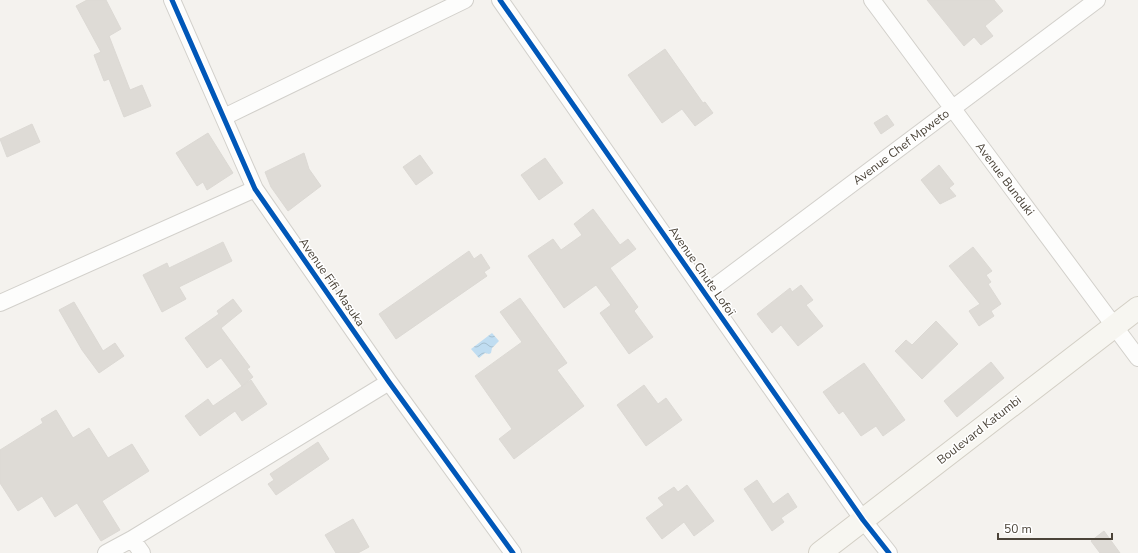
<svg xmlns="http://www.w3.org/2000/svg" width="1138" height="553" font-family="'Nunito Sans',sans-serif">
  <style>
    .water { fill: url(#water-waves) }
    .building { fill: #dedbd6; stroke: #dcd9d4 }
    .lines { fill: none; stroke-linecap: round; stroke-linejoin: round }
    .street-casing { stroke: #d2d0cb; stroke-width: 18 }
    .secondary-casing { stroke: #d3cfc5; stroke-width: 24 }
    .street { stroke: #fdfdfc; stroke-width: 16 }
    .secondary { stroke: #f7f6f1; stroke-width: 22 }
    .cycleway-casing { stroke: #fff; stroke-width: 8 }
    .cycleway { stroke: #0057b8; stroke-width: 5 }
    .labels { text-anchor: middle; stroke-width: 3; stroke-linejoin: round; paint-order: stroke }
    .street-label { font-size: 12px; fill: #4b4439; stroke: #fff }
  </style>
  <defs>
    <pattern id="water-waves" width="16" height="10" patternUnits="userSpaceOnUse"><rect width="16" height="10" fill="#c0ddf1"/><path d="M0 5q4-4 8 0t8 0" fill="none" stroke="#a6bfcf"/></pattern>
  </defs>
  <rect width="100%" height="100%" fill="#f4f2ee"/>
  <path class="water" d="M492 333 499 341 492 348 491 353 489 354 485 353 479 358 471 349Z"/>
  <path class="building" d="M87 0H106L121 29 109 36 130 90 142 85 151 106 124 117 109 79 104 81 94 55 101 52 76 6Z
    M927 0H994L1003 11 985 26 993 36 981 45 974 37 964 46Z
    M665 49 703 103 705 102 713 113 695 126 682 109 662 123 628 75Z
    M887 115 894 125 881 134 874 123Z
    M32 124 40 142 7 157 0 139Z
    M208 133 233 173 207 190 203 182 197 186 176 153Z
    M304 153 309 169 321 186 288 211 271 187 265 172Z
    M420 155 433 173 416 185 403 167Z
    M545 158 563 183 539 200 521 175Z
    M939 165 954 184 949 188 956 196 940 204 921 180Z
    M593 209 620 245 628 239 636 249 610 268 638 307 634 311 653 337 629 354 600 313 611 305 596 285 564 308 528 256 553 239 561 250 582 235 574 224Z
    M223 242 232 261 179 287 186 299 162 312 143 275 167 263 169 268Z
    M973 247 992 271 986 275 991 282 988 284 1001 304 991 311 994 316 979 326 969 311 980 304 949 266Z
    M469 251 474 259 481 254 490 268 484 272 487 276 396 339 379 314Z
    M801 285 813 300 806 305 823 326 798 346 781 325 772 333 757 314 790 288 792 292Z
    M520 298 567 363 557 370 584 406 514 459 499 439 512 429 475 376 522 342 500 312Z
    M233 299 242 311 221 328 250 367 247 369 253 377 242 386 221 358 207 368 185 338 219 314 217 311Z
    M74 302 103 351 115 343 124 356 99 373 82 350 59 310Z
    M936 321 958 344 922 379 895 351 906 340 912 345Z
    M991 362 1004 378 957 417 944 401Z
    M864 363 905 420 883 436 876 426 861 436 843 411 839 414 823 392Z
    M251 380 267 404 242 421 235 411 200 436 185 416 208 399 213 406Z
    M644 385 658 404 666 398 682 420 646 446 617 405Z
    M56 410 73 438 89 428 108 458 132 444 149 471 102 501 120 530 101 541 77 503 55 517 42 496 18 511 0 483V450L43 423 41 419Z
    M318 442 329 459 276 495 268 484 274 480 270 474Z
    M757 480 773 504 788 493 797 507 781 518 784 522 772 531 744 489Z
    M687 485 714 521 694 536 684 522 662 539 646 518 664 505 658 498 674 487 678 492Z
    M353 519 369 547 358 553H336L325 535Z
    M1104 531 1120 553H1100L1091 541Z"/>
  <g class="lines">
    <defs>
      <path id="street" d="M172 0 255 189 389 382 513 553
        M500 0 863 520 889 553
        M872 0 1138 358
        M224 117 465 0
        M705 294 1097 0
        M0 303 255 189
        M132 539 142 553
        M106 553 132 539 389 382"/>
      <path id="secondary" d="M820 553 1138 308"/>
    </defs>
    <use href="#street" class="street-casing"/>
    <use href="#secondary" class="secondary-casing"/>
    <use href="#street" class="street"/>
    <use href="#secondary" class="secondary"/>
    <defs>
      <path id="cycleway" d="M172 0 255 189 389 382 513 553
        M500 0 863 520 889 553"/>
    </defs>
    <use href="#cycleway" class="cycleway-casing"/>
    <use href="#cycleway" class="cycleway"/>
  </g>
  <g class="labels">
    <g class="street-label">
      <text transform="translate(901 147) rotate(-37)" y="4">Avenue Chef Mpweto</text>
      <text transform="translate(1005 179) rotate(53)" y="4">Avenue Bunduki</text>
      <text transform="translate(702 271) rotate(55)" y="4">Avenue Chute Lofoï</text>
      <text transform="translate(332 282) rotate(55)" y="4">Avenue Fifi Masuka</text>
      <text transform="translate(979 430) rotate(-38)" y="4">Boulevard Katumbi</text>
    </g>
  </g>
  <path d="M998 533v6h114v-6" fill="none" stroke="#4b4439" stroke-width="2"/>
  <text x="1004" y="533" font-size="12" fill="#4b4439" stroke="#ffffff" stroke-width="3" paint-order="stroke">50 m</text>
</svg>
